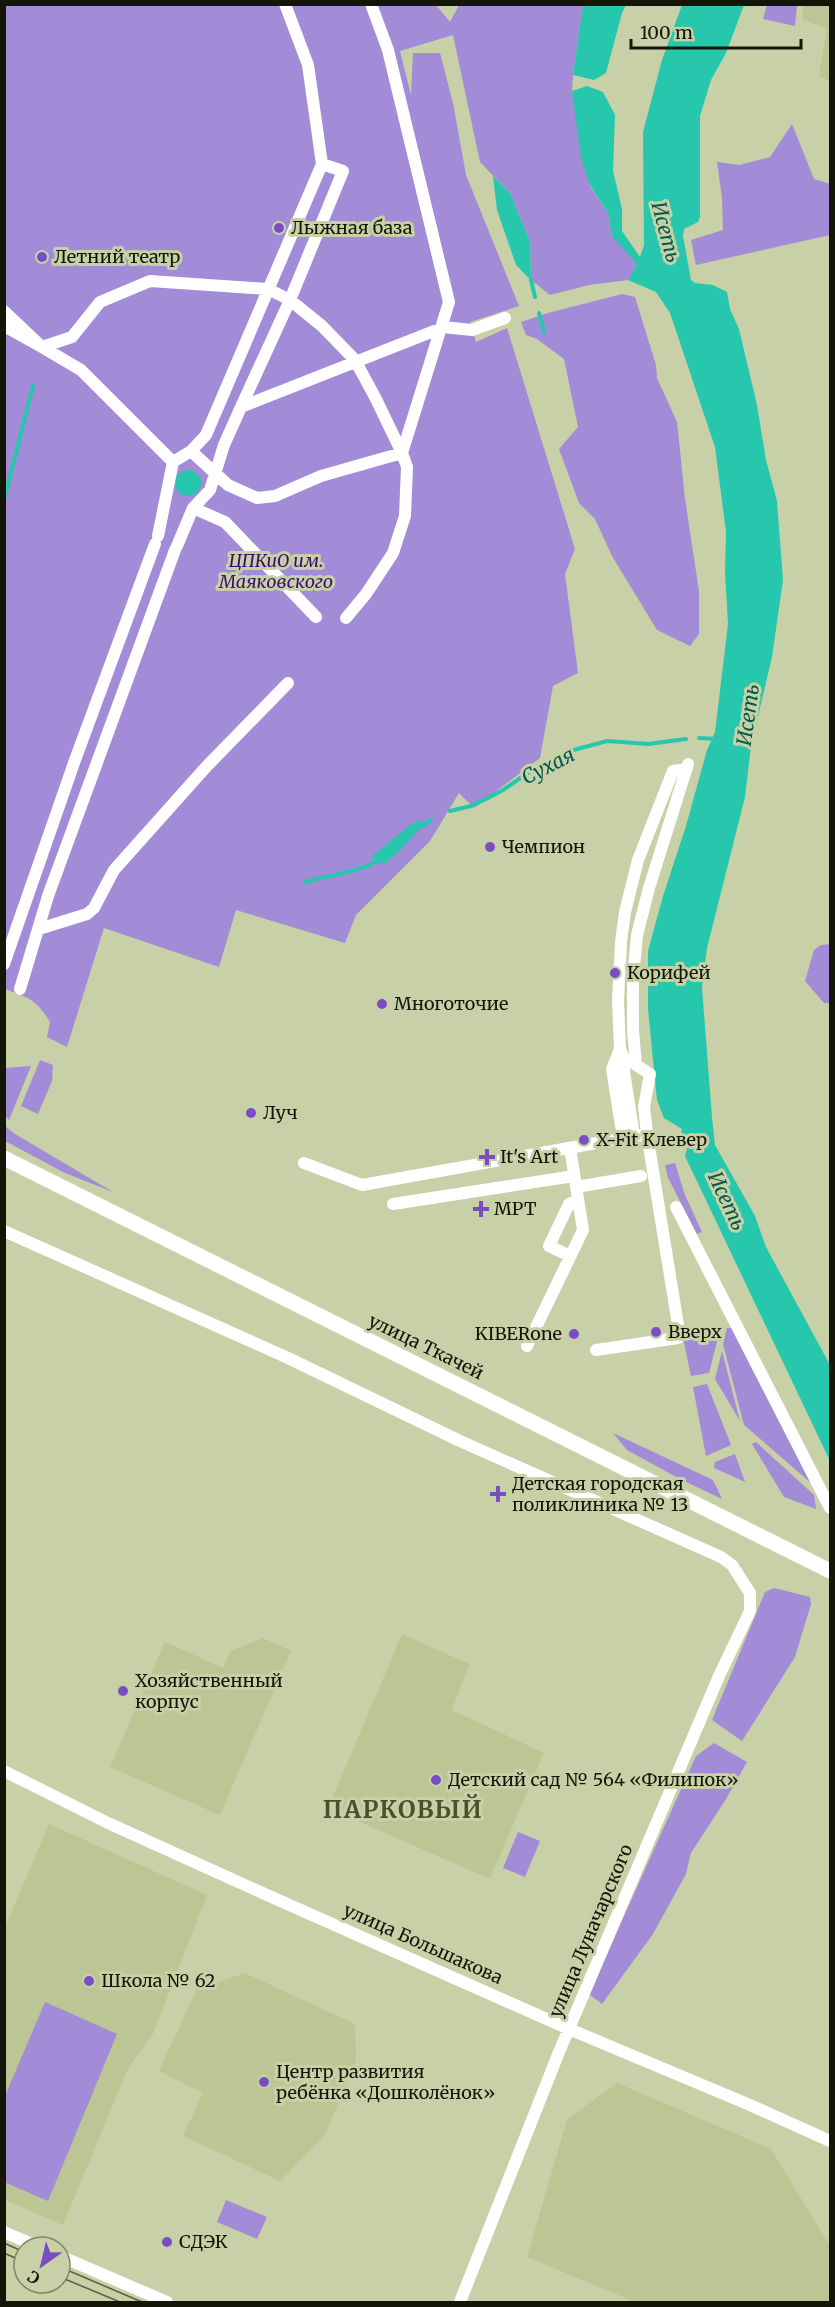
<svg xmlns="http://www.w3.org/2000/svg" width="835" height="2307" font-family="Merriweather,serif">
  <style>
    .built { fill: #bcc695 }
    .green { fill: #a28bd7 }
    .water { fill: #26c7ac }
    .lines { fill: none; stroke-linecap: round; stroke-linejoin: round }
    .stream { stroke: #26c7ac; stroke-width: 4 }
    .minor { stroke: #fff; stroke-width: 12 }
    .major { stroke: #fff; stroke-width: 15 }
    .tram { stroke: #595e44; stroke-width: 1.5 }
    .poi-dot { fill: #7b4dc5; stroke: #c7d0a6; stroke-width: 2 }
    .labels { text-anchor: middle; stroke-width: 6; stroke-linejoin: round; paint-order: stroke }
    .poi-label { font-size: 18px; fill: #131607; stroke: #c7d0a6; text-anchor: start }
    .park-label { font-size: 18px; font-style: italic; fill: #3d0c73; stroke: #c7d0a6 }
    .street-label { font-size: 18px; fill: #131607; stroke: #c7d0a6 }
    .water-label { font-size: 20px; font-style: italic; fill: #005a4c; stroke: #c7d0a6 }
    .district-label { font-size: 24px; font-weight: bold; letter-spacing: 1.5px; fill: #49502b; stroke: #c7d0a6 }
  </style>
  <rect width="100%" height="100%" fill="#c7d0a6"/>
  <path class="built" d="M803 5H830V81L819 76 827 28 803 20Z
    M402 1634 469 1664 452 1710 544 1753 490 1879 328 1808Z
    M263 1638 291 1651 220 1815 110 1767 165 1642 223 1668 231 1651Z
    M49 1824 207 1895 153 2034 129 2066 63 2225 5 2200V1927Z
    M245 1973 355 2024 356 2060 325 2135 280 2181 183 2136 203 2093 159 2071 197 1989Z
    M617 2083 771 2149 830 2246V2302H635L527 2257 567 2120Z"/>
  <path class="green" d="M435 4 450 22 459 5H585L582 13 573 75 572 91 590 186 608 213 612 236 641 258 628 280 589 285 550 295 531 280 530 241 510 193 480 162 453 35 400 51 411 95 413 53H440L453 103 466 175 519 306 470 322 476 342 507 328 575 549 565 574 578 673 553 686 540 758 474 808 459 793 430 841 356 915 345 943 236 910 219 967 104 928 67 1047 47 1037 50 1022C36 999 29 998 5 989L4 5Z
    M767 5H797L795 26 763 19Z
    M792 124 814 179 830 184V235L696 265 691 240 723 230 722 198 717 162 740 165 770 157Z
    M622 294 635 297 656 365 657 378 677 422 685 499 699 591V634L690 646 657 630 612 556 595 519 579 503 559 449 578 427 564 359 537 339 526 335 521 322 548 313Z
    M830 944V1003H824L805 981 814 950 821 945Z
    M40 1060 53 1065 52 1081 38 1114 21 1106Z
    M31 1066 9 1120 5 1116V1068Z
    M5 1126 15 1134 113 1192 65 1173 5 1141Z
    M675 1163 685 1195 702 1232 697 1234 668 1178 665 1165Z
    M721 1326 709 1373 691 1376 682 1333Z
    M727 1328H733L812 1484 744 1425 723 1344Z
    M722 1351 740 1421 715 1379Z
    M707 1384 731 1445 706 1456 693 1387Z
    M613 1433 713 1480 722 1499 678 1478 627 1450Z
    M756 1442 814 1495 816 1509 784 1497 752 1444Z
    M735 1454 745 1482 714 1468 715 1462Z
    M774 1588 810 1597 811 1604 795 1657 742 1741 712 1720 765 1592Z
    M714 1743 747 1762 726 1799 691 1853 686 1874 653 1934 602 2004 589 1994 696 1756Z
    M518 1832 540 1841 525 1877 503 1868Z
    M45 2002 117 2034 48 2201 4 2182 5 2096Z
    M226 2200 267 2217 257 2239 217 2222Z"/>
  <path class="water" d="M585 5H626L622 13 606 73 594 80 573 75 582 12Z
    M682 5H744L726 53 711 80 700 116V217L698 222 684 229 683 236 691 280 695 283 713 285 727 292 730 309 739 329 757 405 766 460 777 501 783 580 772 657 751 746 745 797 707 948 702 988 712 1117 715 1145 755 1216 766 1247 830 1365V1461L685 1156 687 1148 681 1137 682 1129 664 1118 657 1100 648 1009V951L663 896 686 826 707 750 715 732 728 624 725 573 726 532 715 447 670 313 656 292 628 280 637 264 612 236 608 213 590 185 581 158 572 91 587 86 603 92 615 115 613 171 622 209V231L640 257 644 245 643 132 662 60Z
    M493 176 510 193 530 241 531 280 516 265 497 210Z
    M175 483a13 13 0 1 1 26 0a13 13 0 1 1-26 0Z
    M421 820 424 824 395 855 383 865 371 857 410 825Z"/>
  <g class="lines">
    <path class="stream" d="M531 280 535 297
      M539 313 544 332
      M4 500 33 386
      M699 738 716 739
      M450 811 471 806 488 798 503 790 532 770 570 751 607 741 648 744 686 739
      M422 826 431 820
      M305 882C326 876 366 871 381 858"/>
    <path class="minor" d="M4 311 42 347 81 370 173 462
      M4 326 42 347 72 337 100 302 150 281 268 289 290 300 322 326 355 360 376 399 402 453 407 467 405 516 393 553 366 594 346 618
      M443 327 472 330 505 318
      M241 407 290 300 343 171 322 164 308 65 285 4
      M191 451 228 485 257 498 275 496 321 476 402 453 449 302 388 50 371 4
      M193 508 225 522 316 617
      M158 536 173 462 191 451 206 435 322 164
      M177 546 193 508 210 490 224 445 241 407 434 331
      M39 929 87 914 94 908 114 870 206 767 288 683
      M4 964 75 760 155 544
      M20 989 48 896 175 550
      M620 1049 625 1061 624 1072 634 1136
      M623 1138 612 1069 620 1049 618 1001 621 942 625 912 638 860 673 771 681 770
      M304 1163 362 1185 647 1134
      M576 1187 641 1176
      M393 1204 574 1176
      M676 1207 830 1508
      M4 1231 286 1357 460 1441 721 1557 732 1565 750 1593V1611L719 1676 559 2052 460 2302
      M570 1256 549 1246 569 1204 578 1200
      M527 1346 583 1230 570 1148
      M596 1350 678 1338 679 1331 647 1134 644 1107 650 1074 636 1065 633 1030V978L637 935 649 888 688 764
      M4 1771 108 1823 267 1895 569 2029 750 2105 830 2141
      M4 2232 39 2247
      M60 2256 167 2302"/>
    <path class="major" d="M4 1158 830 1571"/>
    <path class="tram" d="M4 2243 24 2252
      M4 2253 24 2262
      M60 2267 142 2302
      M60 2277 120 2302"/>
  </g>
  <g class="poi-dot">
    <circle cx="279" cy="228" r="6"/>
    <circle cx="42" cy="257" r="6"/>
    <circle cx="490" cy="847" r="6"/>
    <circle cx="615" cy="973" r="6"/>
    <circle cx="382" cy="1004" r="6"/>
    <circle cx="251" cy="1113" r="6"/>
    <circle cx="584" cy="1140" r="6"/>
    <path d="M484 1148h6v6h6v6h-6v6h-6v-6h-6v-6h6z"/>
    <path d="M478 1200h6v6h6v6h-6v6h-6v-6h-6v-6h6z"/>
    <circle cx="656" cy="1332" r="6"/>
    <circle cx="574" cy="1334" r="6"/>
    <path d="M495 1485h6v6h6v6h-6v6h-6v-6h-6v-6h6z"/>
    <circle cx="123" cy="1691" r="6"/>
    <circle cx="436" cy="1780" r="6"/>
    <circle cx="89" cy="1981" r="6"/>
    <circle cx="264" cy="2082" r="6"/>
    <circle cx="167" cy="2242" r="6"/>
  </g>
  <g class="labels">
    <g class="poi-label">
      <text x="291" y="234">Лыжная база</text>
      <text x="54" y="263">Летний театр</text>
      <text x="502" y="853">Чемпион</text>
      <text x="627" y="979">Корифей</text>
      <text x="394" y="1010">Многоточие</text>
      <text x="263" y="1119">Луч</text>
      <text x="596" y="1146">X-Fit Клевер</text>
      <text x="500" y="1163">It's Art</text>
      <text x="494" y="1215">МРТ</text>
      <text x="668" y="1338">Вверх</text>
      <text x="562" y="1340" text-anchor="end">KIBERone</text>
      <text x="512" y="1490">Детская городская<tspan x="512" dy="21">поликлиника № 13</tspan></text>
      <text x="135" y="1687">Хозяйственный<tspan x="135" dy="21">корпус</tspan></text>
      <text x="448" y="1786">Детский сад № 564 «Филипок»</text>
      <text x="101" y="1987">Школа № 62</text>
      <text x="276" y="2078">Центр развития<tspan x="276" dy="21">ребёнка «Дошколёнок»</tspan></text>
      <text x="179" y="2248">СДЭК</text>
    </g>
    <g class="park-label">
      <text x="276" y="567">ЦПКиО им.<tspan x="276" dy="21">Маяковского</tspan></text>
    </g>
    <g class="street-label">
      <text transform="translate(426 1347) rotate(26)" y="6">улица Ткачей</text>
      <text transform="translate(591 1931) rotate(-67)" y="6">улица Луначарского</text>
      <text transform="translate(423 1944) rotate(24)" y="6">улица Большакова</text>
    </g>
    <g class="water-label">
      <text transform="translate(666 232) rotate(75)" y="7">Исеть</text>
      <text transform="translate(748 715) rotate(-82)" y="7">Исеть</text>
      <text transform="translate(548 766) rotate(-27)" y="7">Сухая</text>
      <text transform="translate(727 1201) rotate(65)" y="7">Исеть</text>
    </g>
    <g class="district-label">
      <text x="403" y="1818">ПАРКОВЫЙ</text>
    </g>
  </g>
  <rect width="835" height="2307" fill="none" stroke="#131607" stroke-width="12"/>
  <g transform="translate(42 2265) rotate(214)"><circle r="28" fill="#c7d0a6" stroke="#7f8666" stroke-width="1.5"/>
  <path d="M0-4.5L10 22L0 15L-10 22Z" fill="#7b4dc5"/>
  <text y="-9" font-size="16" font-weight="bold" text-anchor="middle" fill="#131607">С</text>
  </g>
  <path d="M631 39v9h170v-9" fill="none" stroke="#131607" stroke-width="3"/>
  <text x="640" y="39" font-size="18" fill="#131607" stroke="#c7d0a6" stroke-width="4.5" paint-order="stroke">100 m</text>
</svg>
